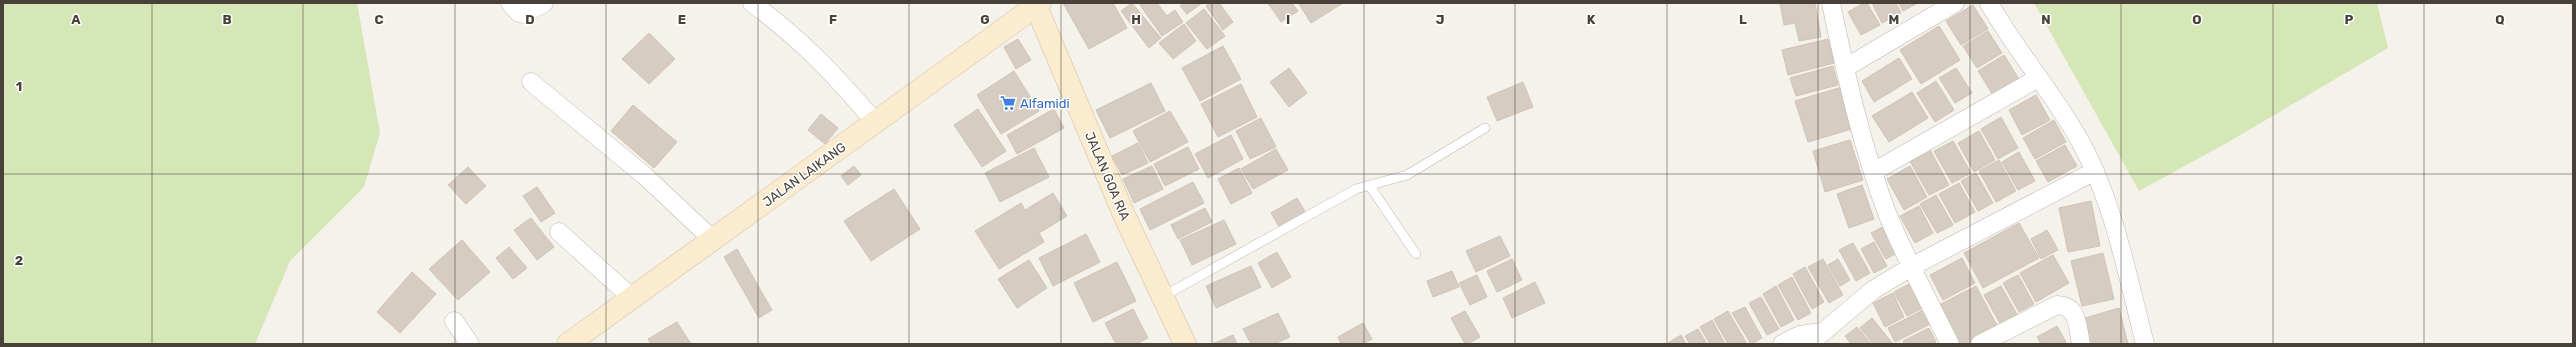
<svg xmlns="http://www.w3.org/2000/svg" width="2576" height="347" font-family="Rubik,sans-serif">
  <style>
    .green { fill: #d5e6b7 }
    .building { fill: #d6ccc1; stroke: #d0c3b5 }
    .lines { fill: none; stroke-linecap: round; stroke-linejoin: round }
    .lane-casing { stroke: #c0b8ae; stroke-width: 10 }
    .street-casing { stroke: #c0b8ae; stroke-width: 19 }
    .secondary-casing { stroke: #d1bf9e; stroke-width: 23 }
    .lane { stroke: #fff; stroke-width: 9 }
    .street { stroke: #fff; stroke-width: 18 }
    .secondary { stroke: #fbeccf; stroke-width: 22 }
    .grid { fill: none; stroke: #484139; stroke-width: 1; stroke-opacity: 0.55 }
    .labels { text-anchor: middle; stroke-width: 3; stroke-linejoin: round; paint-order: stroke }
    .shop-label { font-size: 13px; fill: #366cbe; stroke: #fff; text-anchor: start }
    .street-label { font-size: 13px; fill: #484139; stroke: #fff }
    .grid-label { font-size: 13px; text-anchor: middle; font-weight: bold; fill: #484139; stroke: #fff; stroke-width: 3; stroke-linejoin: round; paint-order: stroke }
  </style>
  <rect width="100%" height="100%" fill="#f5f1eb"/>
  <path class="green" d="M3 3H357L380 133 364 187 290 261 255 344H3Z
    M2034 3H2377L2388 48 2225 144 2139 191Z"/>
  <path class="building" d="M1063 3H1113L1127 28 1089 49Z
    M1132 3 1161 38 1149 48 1121 11Z
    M1143 3H1157L1167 16 1175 10 1183 22 1162 36 1140 5Z
    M1184 3H1202L1187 14 1180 6Z
    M1210 3H1219L1233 22 1223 30 1206 6Z
    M1268 3H1292L1298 11 1281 22Z
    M1301 3H1343L1311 23 1299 4Z
    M1780 3H1815L1821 37 1799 41 1795 23 1784 25Z
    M1864 3H1867L1880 25 1861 35 1848 12Z
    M1872 3H1896L1901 13 1882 23Z
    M1899 3H1918L1903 11Z
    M1973 5 1988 29 1961 45 1946 21Z
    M1204 9 1225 36 1207 49 1186 23Z
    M1184 24 1196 41 1173 59 1159 43Z
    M1939 26 1960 60 1921 84 1900 50Z
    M1988 31 2002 53 1977 68 1963 46Z
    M649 33 675 59 649 84 622 59Z
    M1018 39 1031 60 1016 69 1004 47Z
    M1828 39 1834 63 1788 75 1782 50Z
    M1223 46 1241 79 1200 101 1182 68Z
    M2004 55 2019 79 1993 95 1978 71Z
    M1899 58 1912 79 1874 102 1862 81Z
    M1833 66 1838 85 1796 96 1790 78Z
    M1289 68 1307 93 1289 107 1270 82Z
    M1956 68 1972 93 1955 103 1939 78Z
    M1014 71 1039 111 1001 134 977 95Z
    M1936 81 1954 110 1935 122 1917 93Z
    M1523 82 1533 107 1497 121 1487 97Z
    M1151 83 1165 111 1110 138 1096 110Z
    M1241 84 1257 117 1218 137 1201 104Z
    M1842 87 1855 128 1808 142 1795 101Z
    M1912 92 1928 118 1889 142 1872 116Z
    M2036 95 2050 120 2022 135 2009 110Z
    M633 105 677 142 654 168 611 131Z
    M978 109 1006 151 982 167 954 125Z
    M1054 109 1064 128 1017 154 1007 135Z
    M1170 111 1188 142 1150 162 1133 131Z
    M821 114 838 128 825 144 808 130Z
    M2001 117 2018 148 1998 159 1981 129Z
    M1261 118 1276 147 1250 159 1236 131Z
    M2054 120 2066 142 2035 159 2023 138Z
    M1979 131 1995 160 1974 172 1958 143Z
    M1231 135 1243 159 1208 178 1195 154Z
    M1850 140 1863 180 1825 192 1813 151Z
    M1953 141 1971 173 1952 183 1934 151Z
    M1138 143 1148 163 1122 175 1112 156Z
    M2065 145 2077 166 2048 182 2036 161Z
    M1188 147 1199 169 1165 186 1154 164Z
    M1034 148 1049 177 1000 202 985 173Z
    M1276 149 1288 170 1253 189 1241 169Z
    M1930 150 1949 185 1929 195 1910 161Z
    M2019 152 2035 181 2018 190 2002 162Z
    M1999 160 2016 191 1996 202 1979 171Z
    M854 166 861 175 848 185 841 176Z
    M1152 166 1163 189 1134 203 1123 179Z
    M1910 166 1927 197 1904 210 1887 179Z
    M468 167 486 186 466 204 448 185Z
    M1239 168 1252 193 1231 204 1218 179Z
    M1976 173 1993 203 1978 211 1961 181Z
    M1193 182 1204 203 1150 230 1140 209Z
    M1959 183 1975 212 1955 223 1939 194Z
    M1862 185 1874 219 1849 228 1837 194Z
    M537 187 555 213 541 222 523 196Z
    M894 189 920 229 871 261 844 221Z
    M1053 193 1067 216 1039 233 1044 242 999 269 975 231 1021 203 1025 210Z
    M1936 195 1953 225 1937 233 1920 204Z
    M1297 198 1307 215 1281 230 1271 213Z
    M2091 201 2100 246 2068 252 2059 208Z
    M1919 206 1933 233 1915 243 1900 216Z
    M1205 208 1212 222 1178 239 1171 225Z
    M531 218 554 247 537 260 514 230Z
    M1224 220 1236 244 1192 265 1180 240Z
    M2019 223 2039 258 1983 288 1964 253Z
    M1883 227 1897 253 1886 259 1871 233Z
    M2047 230 2058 250 2041 259 2031 239Z
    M1086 234 1100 262 1053 286 1039 258Z
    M1500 236 1510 256 1476 272 1466 251Z
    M462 240 490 272 458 300 429 269Z
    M1874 242 1887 266 1874 273 1861 249Z
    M1853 243 1870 273 1856 281 1839 250Z
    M509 247 527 268 513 279 496 258Z
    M737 249 772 310 759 318 724 257Z
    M1277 252 1291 277 1272 288 1258 263Z
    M2103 253 2114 299 2082 306 2071 261Z
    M2053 255 2069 283 2036 302 2020 273Z
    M1962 258 1975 283 1943 300 1930 275Z
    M1512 259 1522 280 1497 292 1487 271Z
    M1823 259 1843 295 1829 303 1808 267Z
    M1838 259 1850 280 1840 286 1828 265Z
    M1029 260 1047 288 1017 308 998 279Z
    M1117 262 1136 301 1093 322 1074 283Z
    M1251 266 1261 287 1216 308 1206 286Z
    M1805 267 1824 302 1812 309 1793 274Z
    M1452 271 1459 287 1433 297 1427 281Z
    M412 272 436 294 400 333 377 312Z
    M1477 275 1487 297 1470 305 1459 283Z
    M2018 275 2034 304 2019 312 2003 283Z
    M1792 277 1811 313 1798 320 1778 285Z
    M1535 282 1545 303 1512 318 1503 298Z
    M1911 283 1924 307 1907 316 1894 292Z
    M1776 286 1794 320 1781 327 1763 294Z
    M1976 286 1999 329 1970 344H1959L1939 305Z
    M2001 286 2018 316 2001 325 1984 295Z
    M1893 293 1904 317 1885 327 1873 303Z
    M1761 297 1779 329 1767 335 1749 303Z
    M1745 307 1762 338 1751 344 1732 313Z
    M2119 308 2128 344H2089L2082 319Z
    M1133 309 1148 338 1136 344H1116L1105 323Z
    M1925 309 1932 323 1895 342 1888 328Z
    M1465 311 1480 337 1467 344H1465L1451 318Z
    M1728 311 1747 344H1728L1714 319Z
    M1278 313 1290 337 1274 344H1251L1243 329Z
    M1872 318 1893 344H1873L1860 328Z
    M1712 320 1725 344H1710L1700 327Z
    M677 322 691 344H651L648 339Z
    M1363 323 1372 339 1363 344H1341L1338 337Z
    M2057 326 2067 344H2041L2037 337Z
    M1857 327 1871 344H1851L1845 336Z
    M1929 328 1936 342 1931 344H1905L1903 341Z
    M1698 329 1707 344H1690L1685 336Z
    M1233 335 1237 344H1212L1217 342Z
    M1681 335 1686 344H1669L1668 343Z"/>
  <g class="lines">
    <defs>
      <path id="lane" d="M1369 185 1416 254
        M1162 297 1356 189 1407 175 1485 128"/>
      <path id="street" d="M510 3 519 13 524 14 544 3
        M752 3C803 41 834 74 875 122
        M1831 3C1846 75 1862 149 1889 218 1907 261 1929 302 1950 344
        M1989 3C2015 49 2050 89 2076 134 2113 197 2127 274 2145 344
        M1845 68 1955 3
        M531 82 645 176 712 239
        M1873 172 2038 78
        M559 232 631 297
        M454 321 470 344
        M1782 344 1800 335 1822 332
        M1809 344 1873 290 1911 267 2095 171
        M1980 344 2057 305C2079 306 2077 326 2081 344"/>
      <path id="secondary" d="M1036 6 1124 215 1185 344
        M568 344 1040 3"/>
    </defs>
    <use href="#lane" class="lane-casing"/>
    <use href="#street" class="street-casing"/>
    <use href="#secondary" class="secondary-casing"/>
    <use href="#lane" class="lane"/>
    <use href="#street" class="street"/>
    <use href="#secondary" class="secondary"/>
  </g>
  <path class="grid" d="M152 3V344M303 3V344M455 3V344M606 3V344M758 3V344M909 3V344M1061 3V344M1212 3V344M1364 3V344M1515 3V344M1667 3V344M1818 3V344M1970 3V344M2121 3V344M2273 3V344M2424 3V344M3 174H2573"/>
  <defs>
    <symbol id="supermarket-bare" viewBox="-9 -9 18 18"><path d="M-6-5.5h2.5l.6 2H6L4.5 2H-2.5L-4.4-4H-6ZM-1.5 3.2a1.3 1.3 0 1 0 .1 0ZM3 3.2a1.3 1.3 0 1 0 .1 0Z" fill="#3f7fe0" stroke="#fff" stroke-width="2.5" paint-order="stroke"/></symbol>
  </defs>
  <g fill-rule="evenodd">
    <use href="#supermarket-bare" x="997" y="92" width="22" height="22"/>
  </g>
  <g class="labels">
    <g class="shop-label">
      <text x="1020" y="108">Alfamidi</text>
    </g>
    <g class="street-label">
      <text transform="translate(804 174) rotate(-36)" y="5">JALAN LAIKANG</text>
      <text transform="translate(1108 176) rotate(67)" y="5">JALAN GOA RIA</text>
    </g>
  </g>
  <g class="grid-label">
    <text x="76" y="24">A</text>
    <text x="227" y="24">B</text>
    <text x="379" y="24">C</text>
    <text x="530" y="24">D</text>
    <text x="682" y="24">E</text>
    <text x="833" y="24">F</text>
    <text x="985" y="24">G</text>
    <text x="1136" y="24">H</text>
    <text x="1288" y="24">I</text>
    <text x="1440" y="24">J</text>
    <text x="1591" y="24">K</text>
    <text x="1743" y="24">L</text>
    <text x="1894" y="24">M</text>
    <text x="2046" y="24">N</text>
    <text x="2197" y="24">O</text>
    <text x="2349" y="24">P</text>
    <text x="2500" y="24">Q</text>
    <text x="19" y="91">1</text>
    <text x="19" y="265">2</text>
  </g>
  <rect width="2576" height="347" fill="none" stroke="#484139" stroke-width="8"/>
</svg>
